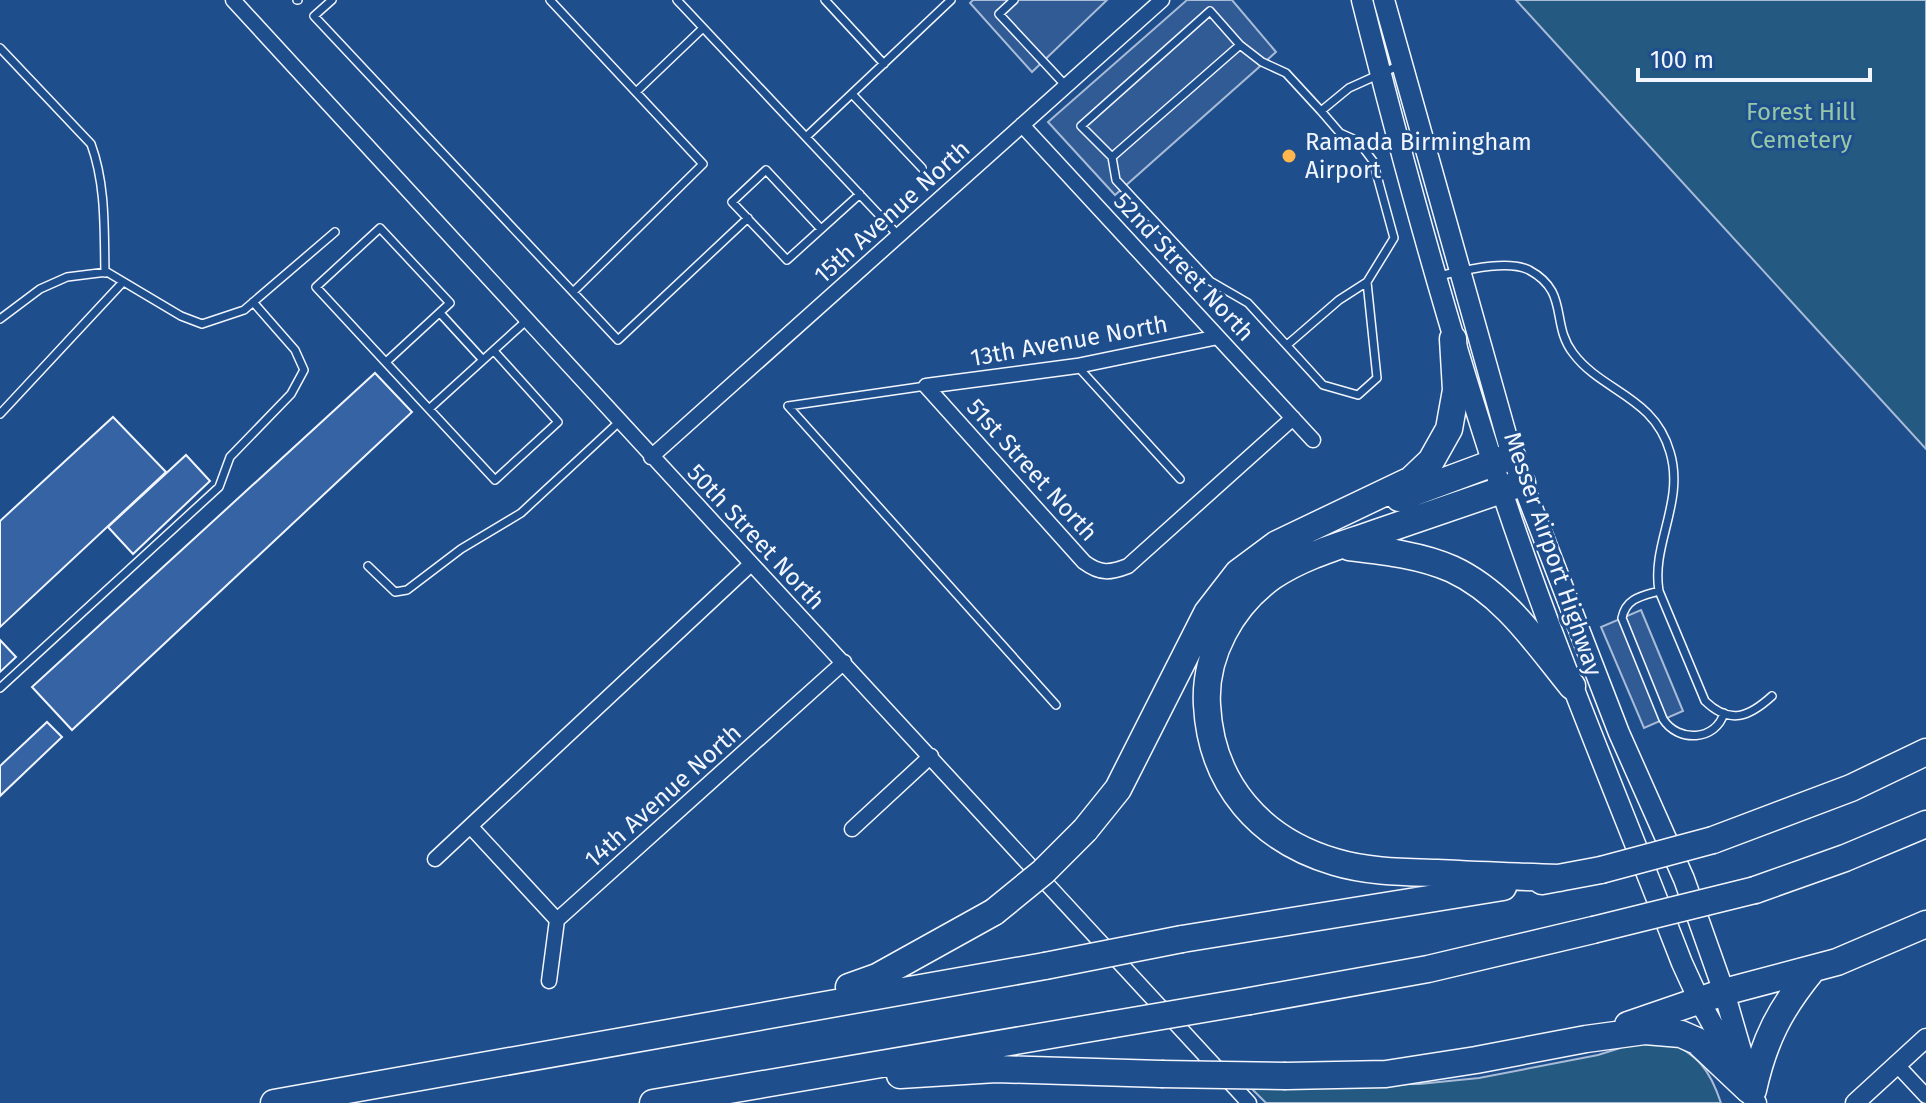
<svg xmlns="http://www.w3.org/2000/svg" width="1926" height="1103" font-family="'Fira Sans',sans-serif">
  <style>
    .green { fill: #245a82; stroke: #a8bbd7; stroke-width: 2 }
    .parking { fill: #305b95; stroke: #a8bbd7; stroke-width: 2 }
    .building { fill: #3563a3; stroke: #f2f6ff; stroke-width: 2 }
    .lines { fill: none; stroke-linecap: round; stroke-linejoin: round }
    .service-casing { stroke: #f2f6ff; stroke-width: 10 }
    .minor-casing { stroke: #f2f6ff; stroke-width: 17 }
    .tertiary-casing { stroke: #f2f6ff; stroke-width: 21 }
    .secondary-casing { stroke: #f2f6ff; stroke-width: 23 }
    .motorway-casing { stroke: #f2f6ff; stroke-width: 29 }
    .service { stroke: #1f4e8c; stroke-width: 7 }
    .minor { stroke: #1f4e8c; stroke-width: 14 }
    .tertiary { stroke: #1f4e8c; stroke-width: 18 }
    .secondary { stroke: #1f4e8c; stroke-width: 20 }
    .motorway { stroke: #1f4e8c; stroke-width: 26 }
    .motorway-bridge-casing { stroke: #f2f6ff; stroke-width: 29; stroke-linecap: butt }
    .motorway-bridge { stroke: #1f4e8c; stroke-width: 26 }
    .poi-dot { fill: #ffb74d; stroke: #1f4e8c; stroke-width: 3 }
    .labels { text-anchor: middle; stroke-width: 6; stroke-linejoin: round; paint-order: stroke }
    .park-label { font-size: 24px; fill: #97c8a6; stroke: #1f4e8c }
    .poi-label { font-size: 24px; fill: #f2f6ff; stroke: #1f4e8c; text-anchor: start }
    .street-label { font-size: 24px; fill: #f2f6ff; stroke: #1f4e8c }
  </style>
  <rect width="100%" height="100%" fill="#1f4e8c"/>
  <path class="green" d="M1517 0H1926V449L1516 0Z
    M1666 1039C1698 1057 1709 1067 1721 1103H1266L1249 1086 1419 1084 1479 1078 1598 1055 1620 1048 1631 1041Z"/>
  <path class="parking" d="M973 0H1107L1032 72 970 3Z
    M1187 0H1232L1276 52 1115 195 1048 122Z
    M1641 610 1683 711 1644 728 1601 627Z"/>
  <path class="building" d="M375 373 412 412 72 730 32 687Z
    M113 417 166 472 0 627V521Z
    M186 455 210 481 133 554 108 527Z
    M0 640 16 657 0 672Z
    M47 722 62 737 0 796V766Z"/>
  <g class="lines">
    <defs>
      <path id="service" d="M297 0H298
        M332 0 314 16 618 340 748 218
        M550 0 703 164 573 292
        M677 0 898 235
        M825 0 884 64
        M1014 0 999 14 1066 86
        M0 48 91 144C106 185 104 229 105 273
        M636 92 703 28
        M852 94 922 168
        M1321 111 1340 133 1358 141 1373 161 1394 238 1367 282 1377 378 1358 395 1323 385 1248 303 1210 281 1116 180 1112 157 1081 126 1210 11 1240 45 1262 62 1286 73 1321 111 1349 88 1400 65
        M806 137 951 0
        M1112 157 1240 45
        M821 229 766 170 732 202 787 260 860 194
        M1438 276C1462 271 1507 259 1529 270 1570 292 1550 323 1573 353 1602 392 1654 396 1670 452 1685 502 1651 544 1659 591L1705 701C1730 725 1749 717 1772 696
        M440 313 483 360
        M0 319 40 289 67 277 107 272 181 316 202 324 244 310 335 232
        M1287 345 1339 300 1367 282
        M386 362 450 303 380 228 316 287 429 409 526 321
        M1079 368 1180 479
        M926 386 788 406 1056 705
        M429 409 495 480 558 422 494 351
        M0 414 123 282
        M368 566 395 592 407 590 461 549 521 513 619 422
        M1659 591C1642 596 1626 598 1622 618L1663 719C1678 743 1716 741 1724 713
        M0 688 219 487 230 457 291 394 304 370 295 350 253 302"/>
      <path id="minor" d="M233 0C570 369 911 735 1249 1103
        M1022 125 1313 440
        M926 386 1084 562C1100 574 1110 573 1128 566L1293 418
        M926 386 1077 366 1218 337
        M651 457 1162 0
        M471 827 557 920
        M852 829 931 756
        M435 859 751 564
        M549 981 557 920 844 662
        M1897 1065 1926 1096"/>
      <path id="tertiary" d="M1855 1103 1926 1038"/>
      <path id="secondary" d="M1362 0C1403 164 1448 328 1501 488 1554 649 1621 805 1682 963L1699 1000 1756 1103
        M1384 0 1512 456 1619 733 1684 879 1724 992 1746 1068"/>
      <path id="motorway" d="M1522 483C1473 500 1423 517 1373 534 1339 546 1303 556 1273 576 1232 605 1204 655 1207 705 1211 784 1260 840 1335 862 1368 872 1404 872 1437 873 1478 875 1518 877 1559 878
        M1399 498 1512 456
        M1349 547C1383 551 1421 555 1452 569 1504 593 1537 643 1572 686
        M1085 830 1118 789 1207 613 1238 573 1277 544 1411 480 1431 461 1449 429 1456 390 1453 339
        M1713 840 1851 788 1926 752
        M1542 881 1601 870
        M1755 890 1845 858 1926 824
        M1182 939 1503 887
        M849 987 877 977 994 912
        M1250 1001 1428 969 1593 930
        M1628 1025 1724 992 1837 962 1926 924
        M900 1075 996 1069 1161 1074
        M1286 1076 1386 1074 1476 1060 1586 1039 1645 1031 1681 1034 1697 1041 1749 1090
        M1753 1090C1764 1040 1780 1009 1812 970
        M274 1103 1045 966
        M653 1103 1109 1025"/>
    </defs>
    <use href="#service" class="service-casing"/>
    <use href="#minor" class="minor-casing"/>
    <use href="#tertiary" class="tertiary-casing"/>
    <use href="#secondary" class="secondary-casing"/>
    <use href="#motorway" class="motorway-casing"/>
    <use href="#service" class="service"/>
    <use href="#minor" class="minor"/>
    <use href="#tertiary" class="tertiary"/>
    <use href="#secondary" class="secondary"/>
    <use href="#motorway" class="motorway"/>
    <defs>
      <path id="motorway-bridge" d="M1601 870 1713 840
        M994 912 1043 872 1085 830
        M1593 930 1755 890
        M1045 966 1182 939
        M1109 1025 1250 1001
        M1161 1074 1286 1076"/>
    </defs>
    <use href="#motorway-bridge" class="motorway-bridge-casing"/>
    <use href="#motorway-bridge" class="motorway-bridge"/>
  </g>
  <circle class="poi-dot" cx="1289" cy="156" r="8"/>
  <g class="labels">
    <g class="park-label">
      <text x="1801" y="120">Forest Hill<tspan x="1801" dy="28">Cemetery</tspan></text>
    </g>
    <g class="poi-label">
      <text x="1305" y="150">Ramada Birmingham<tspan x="1305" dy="28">Airport</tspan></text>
    </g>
    <g class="street-label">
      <text transform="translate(892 212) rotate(-42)" y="8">15th Avenue North</text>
      <text transform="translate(1184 267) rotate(47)" y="8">52nd Street North</text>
      <text transform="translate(1069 341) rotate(-10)" y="8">13th Avenue North</text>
      <text transform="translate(1032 470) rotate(48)" y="8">51st Street North</text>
      <text transform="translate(756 537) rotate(47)" y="8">50th Street North</text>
      <text transform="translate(1553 554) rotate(71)" y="8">Messer Airport Highway</text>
      <text transform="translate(663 796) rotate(-42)" y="8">14th Avenue North</text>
    </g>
  </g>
  <path d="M1638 68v12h232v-12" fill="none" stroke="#f2f6ff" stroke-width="4"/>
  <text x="1650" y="68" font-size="24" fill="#f2f6ff" stroke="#1f4e8c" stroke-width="6" paint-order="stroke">100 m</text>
</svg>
